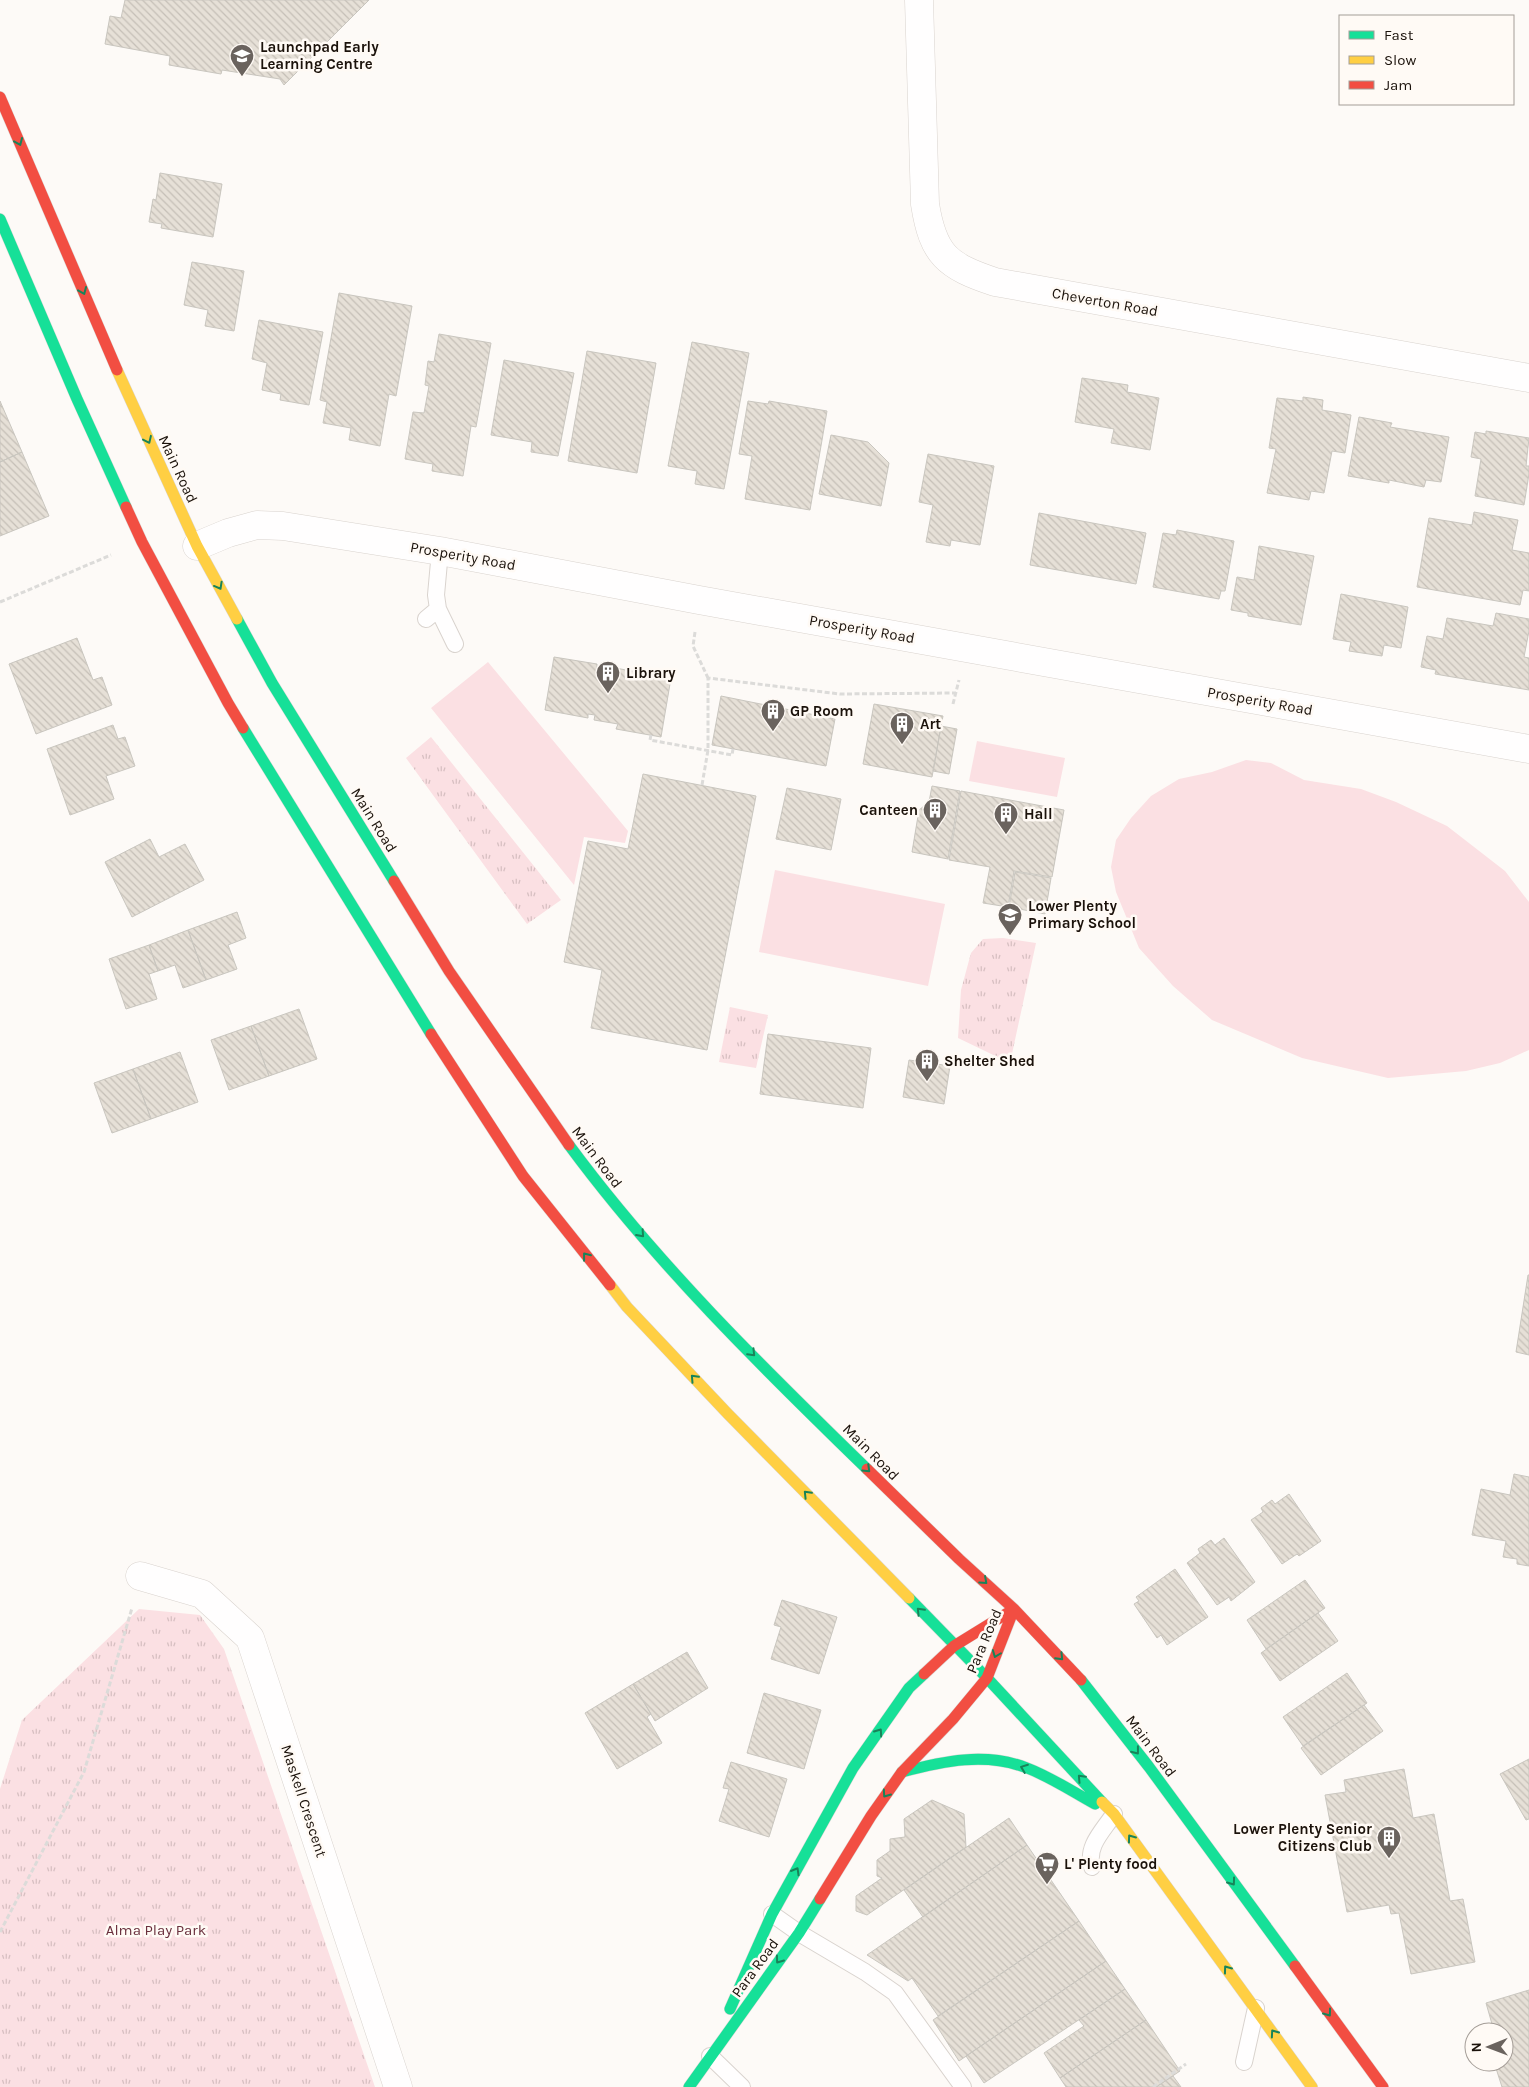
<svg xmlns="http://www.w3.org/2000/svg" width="1529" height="2087" font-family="Karla,sans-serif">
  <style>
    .grass { fill: url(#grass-tufts) }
    .pitch { fill: #fbe0e3 }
    .building { fill: url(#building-back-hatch); stroke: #c9c6bf }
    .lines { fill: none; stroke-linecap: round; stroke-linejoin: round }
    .lane-casing { stroke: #d9d3ce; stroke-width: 18 }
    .street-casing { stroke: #d9d3ce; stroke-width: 29 }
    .fast-casing { stroke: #dad7d5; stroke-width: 12 }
    .slow-casing { stroke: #dad7d5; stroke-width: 12 }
    .jam-casing { stroke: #dad7d5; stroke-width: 12 }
    .path { stroke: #dcdbd9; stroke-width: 3; stroke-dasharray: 5 2.5; stroke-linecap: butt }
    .lane { stroke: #fffefe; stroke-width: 16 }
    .street { stroke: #fffefe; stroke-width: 28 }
    .fast { stroke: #16e098; stroke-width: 11 }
    .slow { stroke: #ffcf43; stroke-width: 11 }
    .jam { stroke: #f24e42; stroke-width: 11 }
    .oneway { stroke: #188359 }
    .labels { text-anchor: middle; stroke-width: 5; stroke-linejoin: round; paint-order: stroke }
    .poi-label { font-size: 15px; font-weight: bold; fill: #1b120b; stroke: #fffaf5; text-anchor: start }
    .street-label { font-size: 15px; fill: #1b120b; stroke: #fffaf5 }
    .park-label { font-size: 15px; fill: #6a303d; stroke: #fffaf5 }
  </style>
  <defs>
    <pattern id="grass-tufts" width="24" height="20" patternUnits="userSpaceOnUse" patternTransform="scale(1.25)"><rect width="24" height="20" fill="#fbe0e3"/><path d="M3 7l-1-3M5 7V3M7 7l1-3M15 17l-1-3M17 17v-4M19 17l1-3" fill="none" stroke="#d7bfc1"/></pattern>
    <pattern id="building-back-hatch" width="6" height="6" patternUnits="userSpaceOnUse" patternTransform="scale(1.25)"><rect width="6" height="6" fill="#e6e0d7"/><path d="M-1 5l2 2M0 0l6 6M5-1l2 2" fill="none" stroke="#c5bfb7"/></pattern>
  </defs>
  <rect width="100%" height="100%" fill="#fdfaf7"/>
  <path class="grass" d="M431 737 561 900 527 924 406 758Z
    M1003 938 1036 943 1010 1063 958 1038 961 990 971 953 983 939Z
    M730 1007 768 1015 756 1068 719 1062Z
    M139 1609 200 1615 224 1649 375 2087H0V1789L22 1720Z"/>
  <path class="pitch" d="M488 662 628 831 625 843 584 837 574 885 431 708Z
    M977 741 1065 758 1057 797 969 781Z
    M1246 760 1271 763 1304 780 1361 789 1396 802 1447 826 1505 871 1529 902V1050L1500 1063 1466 1071 1388 1078 1302 1058 1212 1020 1173 986 1139 948 1116 892 1111 867 1116 840 1131 818 1151 796 1179 779 1212 772Z
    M775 870 945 904 928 986 759 952Z"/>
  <path class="building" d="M125 0H369L284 85 280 79 222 70 221 74 169 65 170 56 105 44 110 16 121 18Z
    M160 173 222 184 213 237 161 228 162 224 149 222 153 199 156 200Z
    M192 262 244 271 234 331 205 326 208 310 184 305Z
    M339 293 412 306 396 396 389 394 380 446 349 440 351 428 323 423 327 402 320 400Z
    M259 320 323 332 309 405 280 400 281 394 262 390 267 363 252 359Z
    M439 334 491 343 476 427 471 426 463 476 432 471 433 464 405 459 413 412 424 413 429 386 425 385 428 361 434 362Z
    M692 342 749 353 724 489 695 484 697 471 668 466Z
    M587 351 656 363 637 473 568 461Z
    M504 360 574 373 558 456 531 452 532 442 491 435Z
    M1082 378 1128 385 1127 392 1159 398 1150 450 1111 443 1114 429 1075 422Z
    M1303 397 1323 400 1322 410 1351 415 1345 453 1332 451 1324 493 1311 491 1309 500 1267 493 1276 449 1269 448 1277 398 1303 401Z
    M0 401 22 452 0 462Z
    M748 401 768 404 769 401 827 411 810 510 745 499 752 456 739 454Z
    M1359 417 1392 423 1390 427 1449 437 1441 482 1426 480 1424 487 1389 480V483L1348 476Z
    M1486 431 1529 438 1526 466H1529V474L1524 505 1475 496 1481 459 1471 457 1475 432 1486 434Z
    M831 435 868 442 889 463 881 506 819 494Z
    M22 452 49 516 0 536V462Z
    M928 454 994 466 980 545 951 540 950 546 926 542 933 505 919 502Z
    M1474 512 1518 520 1512 550 1529 553V591L1523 590 1520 605 1417 587 1429 518 1472 525Z
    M1039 513 1146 533 1136 584 1030 565Z
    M1177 530 1234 541 1225 591H1221L1219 599 1153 587 1163 533 1176 535Z
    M1259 546 1314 556 1301 625 1248 616V613L1231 610 1237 577 1254 580Z
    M1341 594 1408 607 1401 648 1384 645 1382 656 1349 651 1351 642 1333 639Z
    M1496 613 1529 619V631L1524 657 1529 658V690L1435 674 1436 670 1421 667 1427 636 1443 639 1447 618 1493 626Z
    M77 638 93 680 102 677 112 705 36 734 9 664Z
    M554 657 597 664V668H604V666L671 678 661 737 616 729 618 724 594 720 595 715 588 714V718L545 710Z
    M721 696 835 719 826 766 712 745Z
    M874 704 943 716 932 777 863 764Z
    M113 725 118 739 125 737 135 766 106 776 114 799 70 815 47 749Z
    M941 726 957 729 949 774 933 771Z
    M643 774 756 796 707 1050 591 1028 602 970 564 962 588 841 628 849Z
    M932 786 960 791 948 859 912 852 919 810 929 802Z
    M787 788 841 799 831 850 776 839Z
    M961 791 1064 810 1052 877 1014 871 1008 907 983 903 990 867 949 860Z
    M150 839 159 857 185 844 204 880 132 917 105 862Z
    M1015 872 1051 878 1045 914 1009 907Z
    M237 912 246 938 228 945 237 969 206 980 188 930Z
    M188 930 206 980 183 988 175 965 158 971 149 945Z
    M149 945 158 971 149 974 157 999 126 1009 109 959Z
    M299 1009 317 1059 269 1076 251 1026Z
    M251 1026 269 1076 229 1090 211 1040Z
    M768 1034 871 1048 863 1108 760 1094Z
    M180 1052 198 1102 151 1119 133 1069Z
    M909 1060 950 1066 944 1104 903 1097Z
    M133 1069 151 1119 112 1133 94 1083Z
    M1528 1275H1529V1355L1516 1352Z
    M1514 1474 1529 1477V1566L1517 1564V1559L1503 1557 1506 1541 1472 1535 1481 1489 1510 1495Z
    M1289 1494 1321 1541 1299 1556 1297 1554 1282 1564 1251 1520 1263 1512 1261 1508 1272 1500 1275 1504Z
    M1224 1538 1255 1582 1231 1601 1229 1597 1217 1605 1187 1563 1200 1553 1198 1549 1211 1540 1215 1545Z
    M1175 1569 1208 1617 1167 1645 1161 1635 1157 1638 1134 1604 1139 1601 1136 1597Z
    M1305 1580 1325 1608 1266 1649 1247 1620Z
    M782 1600 837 1617 819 1674 771 1659 781 1627 774 1625Z
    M1318 1613 1338 1641 1280 1681 1261 1653Z
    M687 1652 708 1688 655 1721 633 1684Z
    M1347 1673 1367 1703 1303 1746 1283 1717Z
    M633 1684 651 1714 647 1717 662 1743 617 1769 585 1713Z
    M764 1693 821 1710 804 1769 747 1753Z
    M1364 1705 1383 1731 1321 1775 1301 1748Z
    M1529 1759V1819L1526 1820 1500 1774Z
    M731 1762 787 1779 769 1837 719 1821 729 1789 723 1788Z
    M1404 1769 1413 1818 1434 1814 1450 1901 1463 1899 1475 1962 1411 1974 1399 1913 1391 1914 1389 1905 1347 1912 1325 1795 1346 1792 1344 1780Z
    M932 1800 964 1814 966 1847 867 1915 856 1911V1896L882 1878 877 1876V1860L890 1851V1839L905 1837 904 1819Z
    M1009 1818 1027 1845 923 1917 904 1890Z
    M1027 1845 1079 1921 938 2016 912 1978 908 1981 867 1955Z
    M1079 1921 1106 1961 959 2061 933 2020Z
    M1106 1961 1125 1989 984 2083 966 2056Z
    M1125 1989 1146 2020 1060 2078 1044 2053 1084 2026 1079 2020Z
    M1529 1990V2087H1502L1494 2062H1504V2032H1485L1484 2026 1492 2024 1486 2003Z
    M1146 2020 1180 2071 1156 2087H1066L1060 2078Z
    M1173 2076 1181 2087H1156Z"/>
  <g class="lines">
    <defs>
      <path id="lane" d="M440 551 436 595 438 609 455 644
        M426 619 438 609
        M1092 1867C1086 1846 1103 1831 1114 1814
        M772 1914 799 1933 865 1972 895 1993 963 2087
        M710 2056 742 2087
        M1244 2062 1256 2008"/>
      <path id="street" d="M919 0 925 204C933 255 947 266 995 282L1529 378
        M197 546 228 533 257 525 283 526 440 551 699 600 1529 749
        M140 1576 202 1594 250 1638 398 2087"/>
      <path id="fast" d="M0 219 77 399 126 507
        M237 619 272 683 394 881
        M243 728 431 1034
        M569 1145C656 1263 762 1367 867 1469
        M909 1598 987 1678 1102 1802
        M1081 1680 1149 1767 1295 1966
        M902 1772C943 1761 986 1752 1027 1768 1051 1777 1073 1792 1095 1804
        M730 2009 772 1914 853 1768 909 1688 924 1674
        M689 2087 799 1933 820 1899"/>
      <path id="slow" d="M117 370 197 546 237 619
        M610 1285 627 1307 728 1414 909 1598
        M1102 1802 1114 1814 1312 2087"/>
      <path id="jam" d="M0 97 117 370
        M126 507 142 542 228 703 243 728
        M394 881 449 971 569 1145
        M431 1034 523 1176 610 1285
        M867 1469 959 1559 1014 1609 1081 1680
        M924 1674 954 1646 1014 1609
        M820 1899 871 1816 902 1772 953 1719 987 1678 1014 1609
        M1295 1966 1383 2087"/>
    </defs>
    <use href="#lane" class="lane-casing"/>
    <use href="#street" class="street-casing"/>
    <use href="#fast" class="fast-casing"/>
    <use href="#slow" class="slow-casing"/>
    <use href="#jam" class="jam-casing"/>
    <path class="path" d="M0 602 111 555
      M695 632 693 646 708 678
      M953 704 959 680
      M651 735 650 740 732 755 733 749
      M702 785 708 750V678L840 694 956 693
      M0 1932 84 1772 132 1608
      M1153 2087 1186 2064"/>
    <use href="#lane" class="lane"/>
    <use href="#street" class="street"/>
    <use href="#fast" class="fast"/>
    <use href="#slow" class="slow"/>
    <use href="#jam" class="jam"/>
  </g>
  <defs><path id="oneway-chevron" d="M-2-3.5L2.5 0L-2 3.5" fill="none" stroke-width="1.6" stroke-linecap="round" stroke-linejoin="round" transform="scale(1.25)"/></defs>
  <g class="oneway">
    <use href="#oneway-chevron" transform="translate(19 142) rotate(67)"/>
    <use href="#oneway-chevron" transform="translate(83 291) rotate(67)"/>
    <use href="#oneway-chevron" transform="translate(148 440) rotate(65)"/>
    <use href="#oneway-chevron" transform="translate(219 586) rotate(61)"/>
    <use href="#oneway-chevron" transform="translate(641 1234) rotate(48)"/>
    <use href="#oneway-chevron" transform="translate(586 1256) rotate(-128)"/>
    <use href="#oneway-chevron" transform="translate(752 1353) rotate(46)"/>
    <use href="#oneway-chevron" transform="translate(694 1378) rotate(-133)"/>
    <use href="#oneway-chevron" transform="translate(867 1469) rotate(44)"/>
    <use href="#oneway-chevron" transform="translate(807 1494) rotate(-134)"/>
    <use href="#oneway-chevron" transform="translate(984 1581) rotate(42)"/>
    <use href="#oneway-chevron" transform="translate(920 1611) rotate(-134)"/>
    <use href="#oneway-chevron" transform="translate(996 1654) rotate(111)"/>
    <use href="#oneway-chevron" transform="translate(1060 1657) rotate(46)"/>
    <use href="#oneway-chevron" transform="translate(879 1732) rotate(-55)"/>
    <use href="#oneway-chevron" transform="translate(1136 1751) rotate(52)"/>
    <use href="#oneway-chevron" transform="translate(1024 1768) rotate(-159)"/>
    <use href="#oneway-chevron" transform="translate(1081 1778) rotate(-133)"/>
    <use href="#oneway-chevron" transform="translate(886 1794) rotate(125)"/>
    <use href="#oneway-chevron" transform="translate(1131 1838) rotate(-126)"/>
    <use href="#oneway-chevron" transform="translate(796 1871) rotate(-60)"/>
    <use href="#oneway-chevron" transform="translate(1232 1882) rotate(54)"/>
    <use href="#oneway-chevron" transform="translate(779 1960) rotate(126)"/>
    <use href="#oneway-chevron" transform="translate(1227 1969) rotate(-126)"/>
    <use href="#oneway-chevron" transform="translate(1328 2013) rotate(54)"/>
    <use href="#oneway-chevron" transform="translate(1274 2033) rotate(-125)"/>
  </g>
  <defs>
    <symbol id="school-pin" viewBox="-11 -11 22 30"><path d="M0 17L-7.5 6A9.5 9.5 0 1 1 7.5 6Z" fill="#6a635e" stroke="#fffaf5"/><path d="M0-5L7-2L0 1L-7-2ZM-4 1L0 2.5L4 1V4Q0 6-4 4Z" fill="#fff"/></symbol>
    <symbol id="building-pin" viewBox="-11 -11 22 30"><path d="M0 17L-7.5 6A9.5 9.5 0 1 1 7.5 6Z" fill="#6a635e" stroke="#fffaf5"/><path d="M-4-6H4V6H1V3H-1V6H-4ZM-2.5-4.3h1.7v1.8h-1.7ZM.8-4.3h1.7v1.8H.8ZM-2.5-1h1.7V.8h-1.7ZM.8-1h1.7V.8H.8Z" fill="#fff"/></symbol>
    <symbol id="supermarket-pin" viewBox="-11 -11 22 30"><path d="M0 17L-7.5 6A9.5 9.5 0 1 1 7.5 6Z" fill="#6a635e" stroke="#fffaf5"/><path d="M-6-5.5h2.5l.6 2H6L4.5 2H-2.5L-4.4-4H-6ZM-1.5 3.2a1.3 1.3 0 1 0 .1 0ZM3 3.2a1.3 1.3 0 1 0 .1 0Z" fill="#fff"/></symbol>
  </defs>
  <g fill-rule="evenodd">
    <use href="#school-pin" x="228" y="42" width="28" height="38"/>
    <use href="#building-pin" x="594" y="659" width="28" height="38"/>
    <use href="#building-pin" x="759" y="697" width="28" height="38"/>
    <use href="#building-pin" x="888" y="710" width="28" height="38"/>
    <use href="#building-pin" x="921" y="796" width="28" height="38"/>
    <use href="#building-pin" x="992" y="800" width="28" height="38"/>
    <use href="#school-pin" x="996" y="901" width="28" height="38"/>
    <use href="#building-pin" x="913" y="1047" width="28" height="38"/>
    <use href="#building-pin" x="1375" y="1824" width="28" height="38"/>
    <use href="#supermarket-pin" x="1033" y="1850" width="28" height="38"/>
  </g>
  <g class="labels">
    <g class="poi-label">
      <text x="260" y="52">Launchpad Early<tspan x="260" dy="17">Learning Centre</tspan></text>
      <text x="626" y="678">Library</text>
      <text x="790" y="716">GP Room</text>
      <text x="920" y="729">Art</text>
      <text x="918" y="815" text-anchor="end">Canteen</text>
      <text x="1024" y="819">Hall</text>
      <text x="1028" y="911">Lower Plenty<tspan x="1028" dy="17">Primary School</tspan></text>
      <text x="944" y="1066">Shelter Shed</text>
      <text x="1372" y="1834" text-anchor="end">Lower Plenty Senior<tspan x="1372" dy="17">Citizens Club</tspan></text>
      <text x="1064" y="1869">L' Plenty food</text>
    </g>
    <g class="street-label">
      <text transform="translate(1105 302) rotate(10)" y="5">Cheverton Road</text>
      <text transform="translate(178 469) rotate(65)" y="5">Main Road</text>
      <text transform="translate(463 556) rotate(10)" y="5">Prosperity Road</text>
      <text transform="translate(862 629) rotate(10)" y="5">Prosperity Road</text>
      <text transform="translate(1260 701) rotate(10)" y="5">Prosperity Road</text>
      <text transform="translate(374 820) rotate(58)" y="5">Main Road</text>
      <text transform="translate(597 1157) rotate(53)" y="5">Main Road</text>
      <text transform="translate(871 1452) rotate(45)" y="5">Main Road</text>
      <text transform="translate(984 1641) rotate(-67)" y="5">Para Road</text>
      <text transform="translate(1151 1746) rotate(53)" y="5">Main Road</text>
      <text transform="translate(304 1801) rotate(72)" y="5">Maskell Crescent</text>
      <text transform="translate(755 1968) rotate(-54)" y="5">Para Road</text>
    </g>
    <g class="park-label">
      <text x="156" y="1935">Alma Play Park</text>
    </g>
  </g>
  <rect x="1339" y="15" width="175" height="90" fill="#fffaf5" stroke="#a49d97"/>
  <rect x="1349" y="31" width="25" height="8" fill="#16e098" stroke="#a49d97"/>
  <text x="1384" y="40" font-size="15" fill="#1b120b">Fast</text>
  <rect x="1349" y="56" width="25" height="8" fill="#ffcf43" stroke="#a49d97"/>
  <text x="1384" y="65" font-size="15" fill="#1b120b">Slow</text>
  <rect x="1349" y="81" width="25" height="8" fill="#f24e42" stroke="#a49d97"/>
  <text x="1384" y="90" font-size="15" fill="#1b120b">Jam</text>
  <g transform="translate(1489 2047) rotate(269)"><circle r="24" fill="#fffaf5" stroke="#a49d97"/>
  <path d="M0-4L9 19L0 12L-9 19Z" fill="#6a635e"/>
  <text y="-8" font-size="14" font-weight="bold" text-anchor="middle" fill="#1b120b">N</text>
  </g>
</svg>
